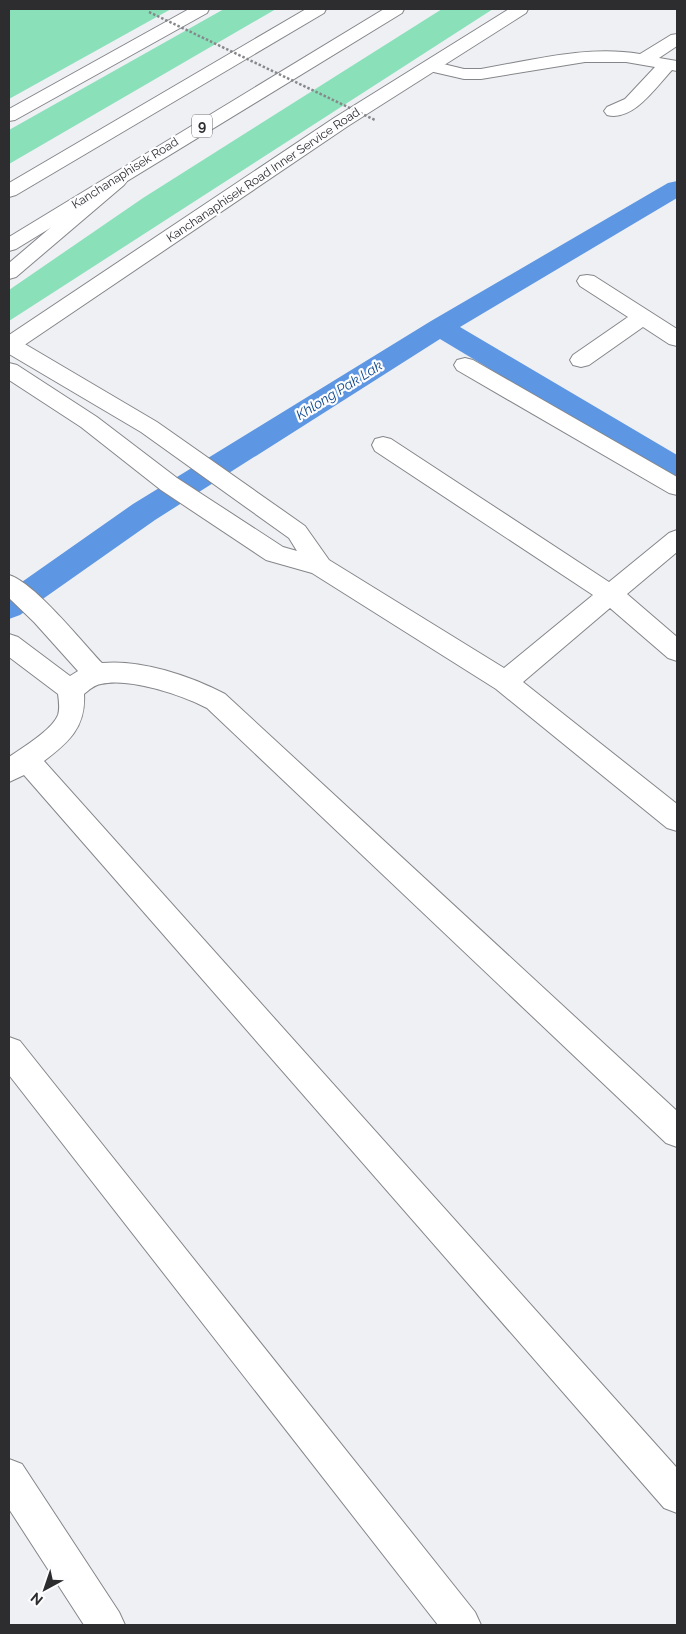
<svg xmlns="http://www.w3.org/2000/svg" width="686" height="1634" font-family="Raleway,sans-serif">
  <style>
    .green { fill: #89e0b9 }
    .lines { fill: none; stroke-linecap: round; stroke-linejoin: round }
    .canal { fill: #5d96e2; fill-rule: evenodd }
    .minor-casing { stroke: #85868a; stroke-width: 2 }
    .major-casing { stroke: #85868a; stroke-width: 2 }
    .highway-casing { stroke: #85868a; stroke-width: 2 }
    .minor { fill: #fff; fill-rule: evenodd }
    .major { fill: #fff; fill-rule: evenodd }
    .highway { fill: #fff; fill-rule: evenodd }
    .path-bridge { stroke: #87888b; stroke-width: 2.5; stroke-dasharray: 2.5 2; stroke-linecap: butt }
    .labels { text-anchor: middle; stroke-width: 4.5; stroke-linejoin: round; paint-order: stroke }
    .far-street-label { font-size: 12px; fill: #2d2d2f; stroke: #fdfdff }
    .shield { fill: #fdfdff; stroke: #6b6b6d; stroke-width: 1 }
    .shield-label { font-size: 14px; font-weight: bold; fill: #2d2d2f }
    .far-water-label { font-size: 14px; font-style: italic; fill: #0b468a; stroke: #fdfdff }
  </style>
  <rect width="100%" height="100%" fill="#eef0f4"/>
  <path class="green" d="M9 9H171L9 99Z
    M224 9H276L9 164V130Z
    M442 9H493L9 321V290L143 198Z"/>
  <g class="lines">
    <path class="canal" d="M677 181V198L460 327 677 455V478L667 475 440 339 155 520 20 615 9 619V591L133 504 431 321 668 183Z"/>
    <defs>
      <path id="minor" d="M677 34V46L659 58 677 61V71L672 70C656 87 633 122 607 115L604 111 607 107 625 99 655 67 626 62H585L481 79H464L425 70 422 66 425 62 431 61 464 69H481C533 60 588 45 640 54L671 35Z
        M117 175 124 177 127 181 124 185 16 277 9 279V263L110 177Z
        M587 275 594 276 677 329V346L669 344 643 327 589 365 581 367 573 365 570 360 573 355 628 317 580 286 577 281 580 276Z
        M9 338 18 340 157 422 305 526 329 560 504 668 593 595 375 451 372 445 375 439 383 437 391 439 609 582 669 533 677 530V552L627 594 677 637V661L668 658 610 608 523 682 677 804V831L667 828 496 689 312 573 266 560 161 490 81 427 9 380V363L17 365 97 417 177 478 283 547 297 551 289 538 141 432 9 354Z
        M465 358 473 360 677 477V495L669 493 457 370 454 365 457 360Z
        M9 575C35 583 82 642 102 663 140 659 191 676 225 694L677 1111V1147L666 1143 207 708C182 695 129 677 101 684 94 685 89 690 84 694 86 727 69 742 44 761L677 1468V1513L664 1508 24 775 9 782V757C22 748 52 730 58 715 60 709 59 701 58 694L9 657V634L18 637 70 676 78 671 34 622 9 598Z
        M9 1037 20 1041 475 1612 481 1625H438L9 1075Z
        M9 1459 22 1464 119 1612 125 1625H84L9 1509Z"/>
      <path id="major" d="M189 9H209L207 13 15 120 9 121V109Z
        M509 9H528L526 13 348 126 17 350 9 352V335L334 118Z"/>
      <path id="highway" d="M306 9H326L324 13 16 195 9 197V183Z
        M384 9H404L402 13 16 249 9 251V237Z"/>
    </defs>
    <use href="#minor" class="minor-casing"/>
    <use href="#major" class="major-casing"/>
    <use href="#highway" class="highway-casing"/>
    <use href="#minor" class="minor"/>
    <use href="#major" class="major"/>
    <use href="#highway" class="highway"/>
    <path class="path-bridge" d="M149 12 375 120"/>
  </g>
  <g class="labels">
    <g class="far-street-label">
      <text transform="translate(125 173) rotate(-32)" y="4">Kanchanaphisek Road</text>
      <text transform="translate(263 175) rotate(-34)" y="4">Kanchanaphisek Road Inner Service Road</text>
    </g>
    <rect class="shield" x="192" y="114.5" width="20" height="23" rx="4"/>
    <g class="shield-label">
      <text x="202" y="131">9</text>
    </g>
    <g class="far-water-label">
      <text transform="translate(339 390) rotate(-32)" y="5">Khlong Pak Lak</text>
    </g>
  </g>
  <rect width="686" height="1634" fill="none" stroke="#2d2d2f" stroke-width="20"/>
  <g transform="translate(45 1589) rotate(220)" stroke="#fdfdff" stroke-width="4" paint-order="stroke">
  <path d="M0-4L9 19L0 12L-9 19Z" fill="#2d2d2f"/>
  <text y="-8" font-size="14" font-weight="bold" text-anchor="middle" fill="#2d2d2f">N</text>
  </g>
</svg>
